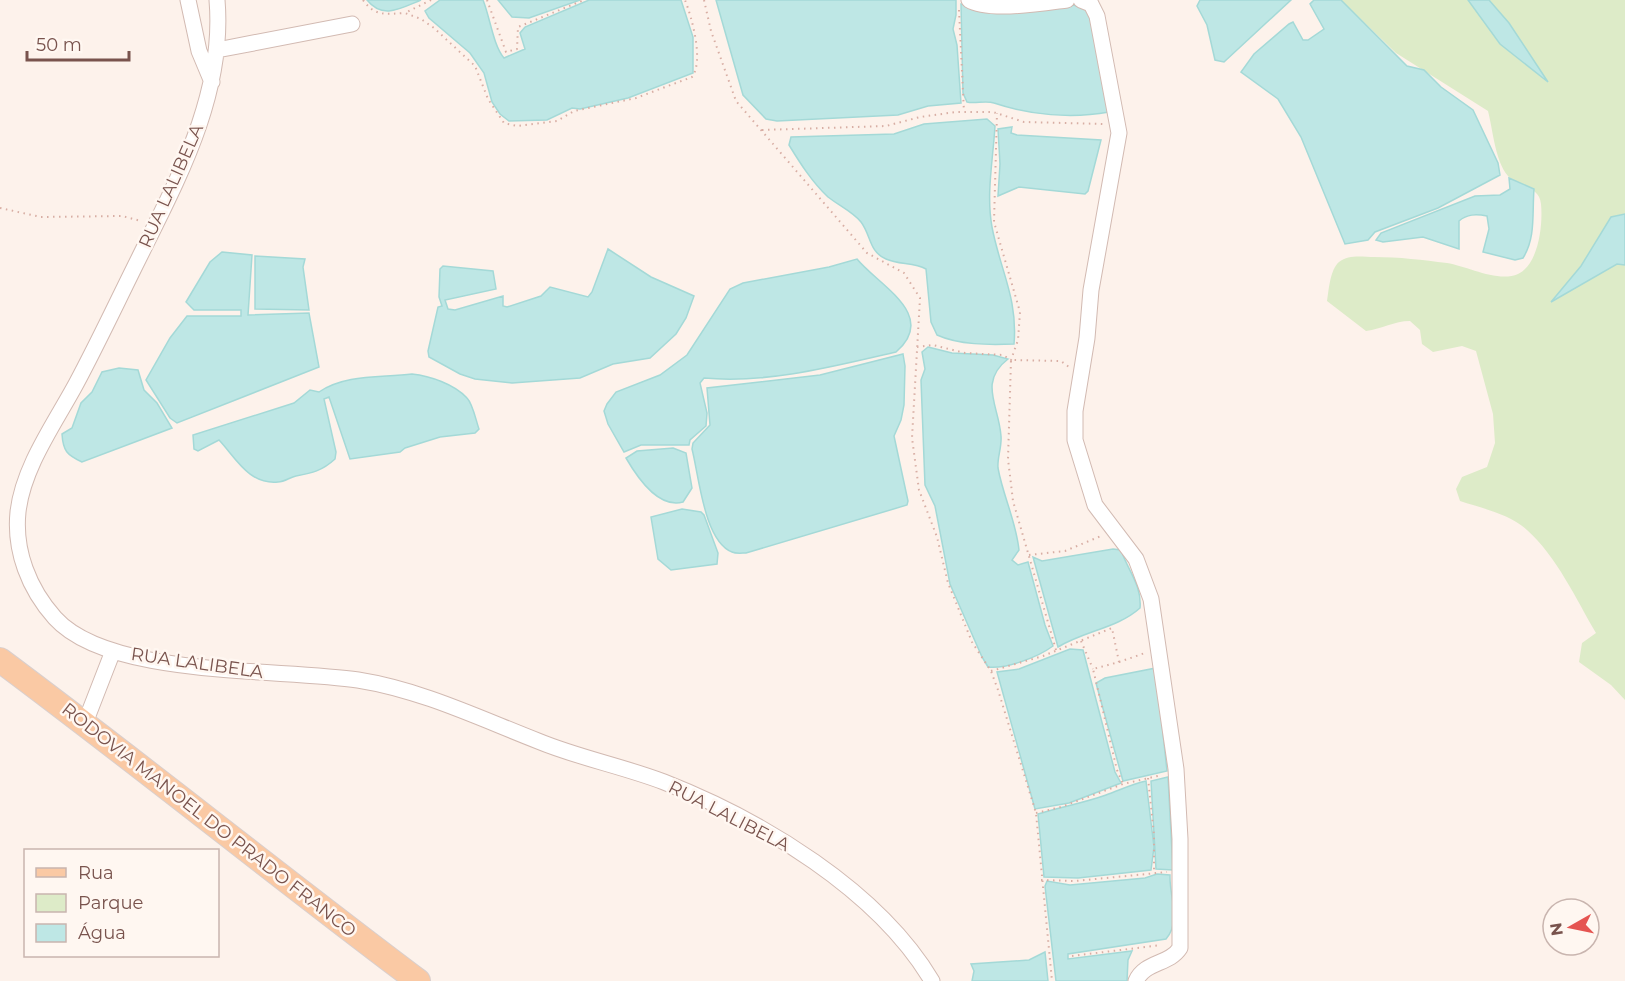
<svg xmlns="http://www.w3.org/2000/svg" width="1625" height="981" font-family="Montserrat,sans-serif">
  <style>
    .green { fill: #ddebc8 }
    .water { fill: #bee7e5; stroke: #a4d9d7; stroke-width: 1.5 }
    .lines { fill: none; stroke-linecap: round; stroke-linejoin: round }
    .street-casing { stroke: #d2bab2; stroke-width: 17 }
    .primary-casing { stroke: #d9cfcd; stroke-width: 26 }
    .path { stroke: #d8aea4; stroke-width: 2; stroke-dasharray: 1.5 4.5; stroke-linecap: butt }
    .street { stroke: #fff; stroke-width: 15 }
    .primary { stroke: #fac9a4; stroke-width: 24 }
    .labels { text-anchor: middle; stroke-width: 5; stroke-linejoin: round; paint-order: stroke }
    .street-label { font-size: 18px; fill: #79534d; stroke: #fff7f1 }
  </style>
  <rect width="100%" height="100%" fill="#fdf2eb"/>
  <path class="green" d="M1341 0H1625V700L1611 685 1579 662 1582 643 1596 633C1576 599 1557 557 1527 530 1510 514 1481 508 1460 501L1456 489 1462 477 1487 467 1495 443 1493 414 1476 351 1462 346 1433 352 1422 344 1420 330 1410 321C1394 321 1382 329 1366 331L1327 301C1329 289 1330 270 1339 262 1349 254 1363 257 1374 257 1399 257 1423 260 1447 263 1467 266 1498 283 1518 274 1539 264 1543 224 1541 204 1539 185 1518 188 1508 176 1495 161 1493 130 1488 111L1396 53Z"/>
  <path class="water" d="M367 0H421C401 8 383 20 367 0Z
    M440 0H483C490 17 493 45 504 58L525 49 520 33 525 27 589 0H681L693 37V73L628 98 580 109 572 108 547 120 509 121 500 114 492 102 484 73 470 53 429 18 425 11Z
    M498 0H580L529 18 512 17Z
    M716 0H956V15L953 29 957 45 961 103 928 106 898 115 777 121 766 119 743 95Z
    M1200 0H1291L1224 62 1215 60 1207 25 1197 6Z
    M1314 0H1341L1407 66 1424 70 1441 87 1473 110 1498 163 1500 175 1438 208 1375 232 1368 240 1345 244 1301 137 1278 99 1241 72 1254 54 1289 24 1293 22 1303 40H1308L1324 29 1310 4Z
    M1468 0H1489L1509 23 1548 82 1500 44Z
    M961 4 990 7 1073 5 1089 9 1109 112C1071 119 1030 115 994 103 986 100 975 104 967 102L963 93Z
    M987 119 995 126C993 160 986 194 992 227 1000 270 1018 298 1014 344 989 345 959 345 937 335L931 322 926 269C914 262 899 265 886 259 869 252 871 235 861 222 853 212 838 205 828 197 812 182 800 163 789 145L791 137 894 134 924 124Z
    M1012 127 1011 133 1017 135 1101 140 1088 191 1085 194 1019 187 998 196 1000 164 998 129Z
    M1509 178 1534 189C1532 214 1536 237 1523 258L1515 260 1483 252 1489 229 1487 216C1476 214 1467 214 1459 221V249L1423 237 1383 242 1376 240 1381 233 1475 196 1500 195 1510 189Z
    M1625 214V265L1617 264 1551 302 1581 266 1611 217Z
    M608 249 651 277 694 296 686 318 676 334 650 358 613 364 580 378 512 383 475 379 460 374 429 357 428 351 438 307 442 306 439 297 440 269 443 266 493 271 496 289 445 300 448 309 455 310 503 296V306L507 307 541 296 550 287 588 297 592 292Z
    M222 252 252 255 248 315 309 313 319 367 177 423 170 418 146 380 170 338 187 316H241V310H194L186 302 210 262Z
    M255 256 305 259 303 267 309 310 255 309Z
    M857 259C878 285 939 315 896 352 835 366 767 384 704 378L700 383 707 413 706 426 690 440 689 445H641L624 452 608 424 604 411 607 404 616 392 660 375 687 355 730 289 743 283 829 267Z
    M928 347 952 353 993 355 1008 359C978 382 999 406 1001 436 1002 447 997 458 998 468 1003 496 1016 521 1019 550L1012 560 1018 565 1028 562 1045 625 1053 646C1038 657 1007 669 988 667L982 657 950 584 935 506 925 485 921 380 925 369 922 352Z
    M903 354 905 366 904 405 901 420 894 436 908 501 907 505 746 553C742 553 736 554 732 552 704 541 699 476 692 449L693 443 710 425 707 388 820 375Z
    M119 368 138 370 144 390 157 403 172 428 82 462C67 455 63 451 62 434L72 428 81 403 92 392 102 372Z
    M412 374C430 376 454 384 467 398 473 404 476 421 479 429L475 433 440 437 405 448 400 452 350 459 329 397 324 399 336 452 335 459C322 471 312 473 296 476 290 477 285 482 278 482 249 485 236 458 219 440L198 451 194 449 193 435 294 403 310 390 319 392C346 374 380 378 412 374Z
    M673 448 686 453 692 488 683 502C658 509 637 477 626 458L637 451Z
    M682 509 701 512 704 515 718 553 717 564 671 570 658 559 651 517Z
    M1113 549 1121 550C1128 571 1142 585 1140 608 1118 628 1084 631 1058 647L1033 557 1042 561Z
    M1070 649 1083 650 1115 772 1121 783 1069 803 1035 809 997 672 1019 669Z
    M1156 668 1167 771 1123 781 1096 683 1105 678Z
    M1168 777 1173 870 1156 869 1151 781Z
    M1146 781 1154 847 1151 870 1078 878 1044 877 1038 814C1060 807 1084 803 1106 795 1120 790 1132 784 1146 781Z
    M1157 874 1170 875C1169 897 1182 920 1166 939L1068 954V959L1132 951 1128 960 1127 981H1056L1045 886 1047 881 1070 885 1145 878Z
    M1045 952 1048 981H972L974 971 971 964 1029 960Z"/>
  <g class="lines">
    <defs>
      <path id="street" d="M188 0 199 51 212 82
        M217 0C225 93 179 177 139 258 118 300 98 343 76 384 55 423 23 467 18 512 14 551 29 589 55 618 109 678 280 668 358 680 421 690 479 718 538 741 579 758 622 766 664 782 761 820 878 890 932 981
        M969 0C989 12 1043 3 1067 0
        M1081 0 1091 4 1097 16 1119 133 1091 290 1087 338 1075 411V440L1095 505 1136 559 1151 599 1176 769 1180 839V948C1169 965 1145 961 1136 981
        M217 50 352 24
        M85 723 113 651"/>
      <path id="primary" d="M0 660C141 765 278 876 418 981"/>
    </defs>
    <use href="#street" class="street-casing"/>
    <use href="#primary" class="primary-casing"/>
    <path class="path" d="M363 0C375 17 386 14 405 13
      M431 0 405 13 421 19 434 28 475 66 488 99 504 123 517 126 557 121 574 111 636 98 692 77C704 61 692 18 685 0
      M487 0 506 52 517 49 518 27 584 0
      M704 0 711 31 736 101 867 253 904 273 920 298 912 438 919 490 937 537 948 583 972 642 991 671 998 690 1036 813 1052 981
      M959 10 964 112
      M762 130 886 126 920 117 956 112H993L1024 122 1104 124
      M0 208 41 217 122 216 141 221
      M917 347 933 345 965 353 1003 355 1011 360 1018 340 1020 312 994 222 997 113
      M1029 555 1065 551 1101 536
      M1081 641 1093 669
      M1056 650 1013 501 1008 459 1011 360 1061 361 1069 367
      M1119 662 1145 653
      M991 671 1043 656 1112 628 1119 662 1093 669 1117 770 1123 784
      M1148 778 1154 835V872
      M1036 813 1061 807 1123 784 1162 775
      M1041 880 1075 881 1167 872
      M1072 956 1161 945"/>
    <use href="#street" class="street"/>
    <use href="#primary" class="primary"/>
  </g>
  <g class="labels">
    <g class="street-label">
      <text transform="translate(171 186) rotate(-66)" y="6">RUA LALIBELA</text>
      <text transform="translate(197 663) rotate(8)" y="6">RUA LALIBELA</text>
      <text transform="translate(729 816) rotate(27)" y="6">RUA LALIBELA</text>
      <text transform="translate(209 820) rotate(38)" y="6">RODOVIA MANOEL DO PRADO FRANCO</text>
    </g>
  </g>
  <rect x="24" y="849" width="195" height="108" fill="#fff7f1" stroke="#c9b5af" stroke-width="1.5"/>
  <rect x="36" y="868" width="30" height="9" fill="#fac9a4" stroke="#c9b5af" stroke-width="1.5"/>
  <text x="78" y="879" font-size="18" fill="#79534d">Rua</text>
  <rect x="36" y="894" width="30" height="18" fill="#ddebc8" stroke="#c9b5af" stroke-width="1.5"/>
  <text x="78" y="909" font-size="18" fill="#79534d">Parque</text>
  <rect x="36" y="924" width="30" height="18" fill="#bee7e5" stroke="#c9b5af" stroke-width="1.5"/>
  <text x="78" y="939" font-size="18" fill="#79534d">Água</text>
  <g transform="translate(1571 927) rotate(261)"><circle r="28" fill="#fff7f1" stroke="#c9b5af" stroke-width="1.5"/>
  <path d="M0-4.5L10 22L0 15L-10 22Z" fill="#e55451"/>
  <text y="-9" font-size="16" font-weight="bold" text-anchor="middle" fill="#79534d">N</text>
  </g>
  <path d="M27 51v9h102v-9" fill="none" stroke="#79534d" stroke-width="3"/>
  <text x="36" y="51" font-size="18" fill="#79534d" stroke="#fff7f1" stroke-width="4.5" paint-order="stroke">50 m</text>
</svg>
